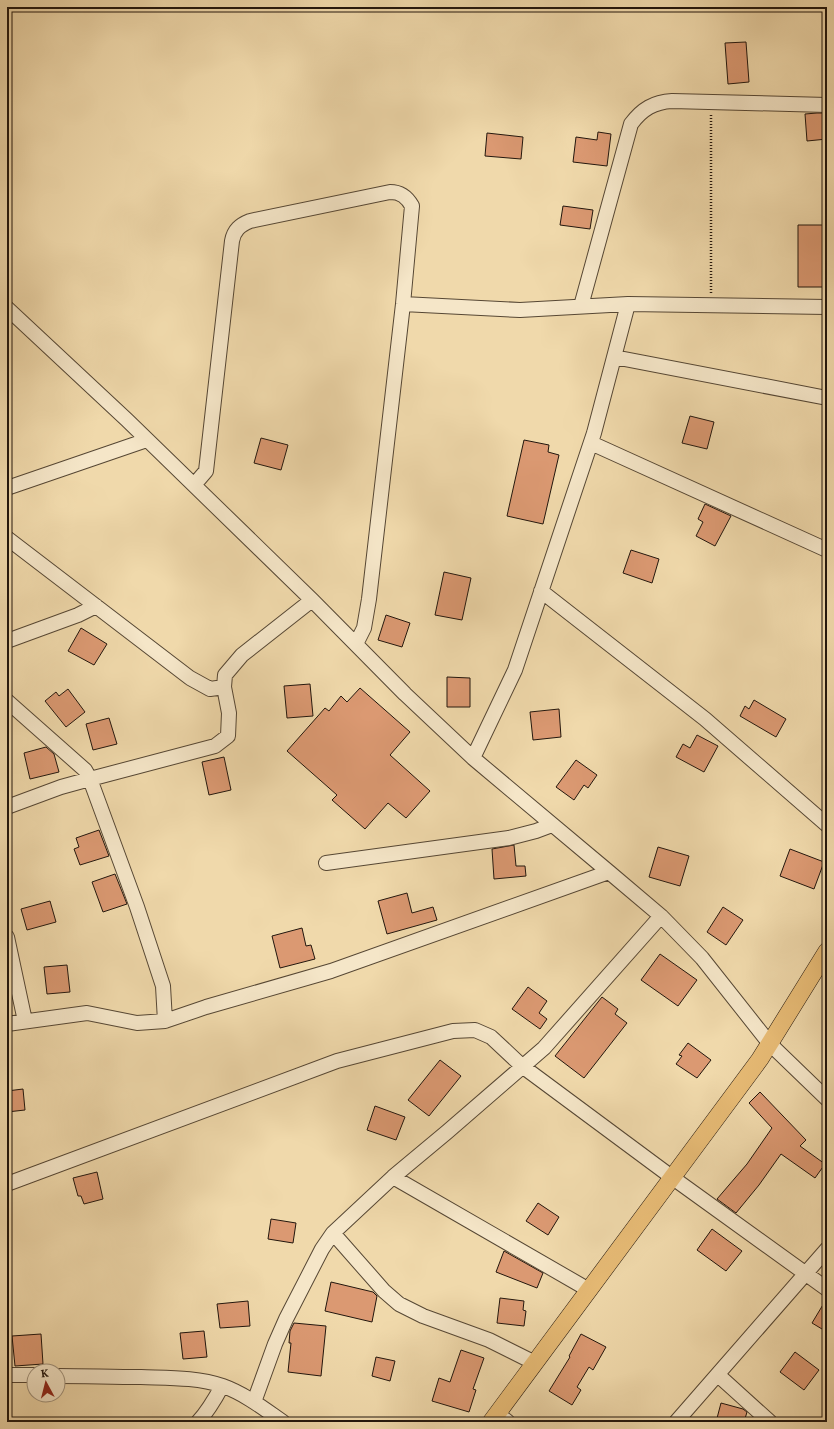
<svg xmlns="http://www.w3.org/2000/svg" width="834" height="1429" font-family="Vollkorn,serif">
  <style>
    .building { fill: #db9972; stroke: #22160d }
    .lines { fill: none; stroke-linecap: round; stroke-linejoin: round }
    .minor-casing { stroke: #564734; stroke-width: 16 }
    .major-casing { stroke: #22160d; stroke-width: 18 }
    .path { stroke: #22160d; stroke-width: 2.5; stroke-dasharray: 1 2; stroke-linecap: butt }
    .minor { stroke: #f5e6c8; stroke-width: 14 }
    .major { stroke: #e8bc76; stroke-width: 17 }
  </style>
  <rect width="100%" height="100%" fill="#f0d9ab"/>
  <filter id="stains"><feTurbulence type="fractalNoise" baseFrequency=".005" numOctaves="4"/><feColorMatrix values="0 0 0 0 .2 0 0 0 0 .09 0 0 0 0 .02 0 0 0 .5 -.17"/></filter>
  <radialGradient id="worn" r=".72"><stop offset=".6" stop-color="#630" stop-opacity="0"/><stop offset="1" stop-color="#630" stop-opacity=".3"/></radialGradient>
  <path class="building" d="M746 42 749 82 728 84 725 43Z
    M817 113H827V139L807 141 805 114Z
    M598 132 611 134 607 166 573 162 576 137 597 140Z
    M487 133 523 137 521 159 485 156Z
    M563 206 593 210 590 229 560 225Z
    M798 225H827V287H798Z
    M690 416 714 422 707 449 682 443Z
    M261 438 288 445 281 470 254 463Z
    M524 440 549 445 548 452 559 455 543 524 507 516Z
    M705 504 731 516 715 546 696 536 703 522 698 519Z
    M631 550 659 559 652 583 623 573Z
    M444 572 471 578 462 620 435 615Z
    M386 615 410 623 402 647 378 640Z
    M81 628 107 644 94 665 68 651Z
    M447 677 470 678V707H447Z
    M310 684 313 716 287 718 284 686Z
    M360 688 410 732 390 755 430 791 406 818 388 803 365 829 332 800 337 795 287 751 325 708 329 711 341 696 347 702Z
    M68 689 85 712 66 727 45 701 56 692 59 696Z
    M754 700 786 719 776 737 740 716 745 706 749 709Z
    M559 709 561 737 533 740 530 712Z
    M109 718 117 744 93 750 86 724Z
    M697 735 718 746 704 772 676 757 683 744 690 748Z
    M46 747 54 754 59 772 30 779 24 753Z
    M224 757 231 790 209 795 202 762Z
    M576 760 597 775 588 788 584 785 574 800 556 787Z
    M99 830 109 856 80 865 74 849 79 847 76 838Z
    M514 845 516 866H525L526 876 494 879 492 849Z
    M658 847 689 856 680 886 649 877Z
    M790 849 824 862 814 889 780 876Z
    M115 874 127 904 103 912 92 882Z
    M407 893 412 913 433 907 437 920 387 934 378 901Z
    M50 901 56 922 27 930 21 909Z
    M723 907 743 920 726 945 707 932Z
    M302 928 306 946 311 945 315 959 280 968 272 936Z
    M660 954 697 980 678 1006 641 980Z
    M67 965 70 992 47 994 44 967Z
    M528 987 547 1001 539 1013 547 1019 540 1029 512 1009Z
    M602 997 618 1009 615 1014 627 1023 584 1078 555 1056Z
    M688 1043 711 1060 697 1078 676 1064 682 1056 679 1055Z
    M440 1060 461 1076 429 1116 408 1100Z
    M23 1089 25 1110 7 1112V1091Z
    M760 1092 806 1140 800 1146 825 1164 815 1178 781 1154 759 1185 736 1213 717 1199 747 1164 772 1128 749 1103Z
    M375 1106 405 1117 396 1140 367 1130Z
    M97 1172 103 1199 84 1204 81 1196H78L73 1178Z
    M538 1203 559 1217 548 1235 526 1221Z
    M271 1219 296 1223 293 1243 268 1239Z
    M712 1229 742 1251 726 1271 697 1250Z
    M504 1251 543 1273 537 1288 496 1272Z
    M331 1282 373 1292 377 1296 372 1322 325 1311Z
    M500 1298 524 1301 523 1310 526 1311 524 1326 497 1323Z
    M827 1298V1332L812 1323Z
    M248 1301 250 1326 220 1328 217 1304Z
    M294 1323 326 1326 321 1376 288 1372 291 1343H289L290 1331Z
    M204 1331 207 1357 183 1359 180 1333Z
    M41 1334 43 1364 15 1366 12 1336Z
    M581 1334 606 1347 593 1370 589 1367 577 1387 581 1390 572 1405 549 1391 570 1357 569 1356Z
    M461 1350 484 1358 473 1389 476 1390 469 1412 432 1401 439 1378 450 1382Z
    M795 1352 819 1370 804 1390 780 1372Z
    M376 1357 395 1361 390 1381 372 1376Z
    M721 1403 743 1409 747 1412 744 1422H716Z"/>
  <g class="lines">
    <defs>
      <path id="minor" d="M403 304 520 310 628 304 827 307
        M581 306 631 124C642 109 654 102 672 101L827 105
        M7 308 127 420 312 600 405 694 473 758 609 872 661 916 702 958 770 1044 827 1099
        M614 357 827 398
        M591 443 827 550
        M194 485 206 471 232 241C234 230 240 225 250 221L390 192C401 192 407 197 412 206L403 304 369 599 364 628 356 644
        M7 488 147 440
        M7 538 190 678 210 689 224 687
        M541 591 705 719 827 825
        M7 641 78 615 96 606
        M7 701 85 770 90 779 137 907 163 986 165 1021
        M473 758 515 670 594 433 628 304
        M7 807 61 787 90 779 215 746 228 736 229 713 224 687 225 675 242 655 312 600
        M326 863 509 838 536 831 552 825
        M7 937 25 1021
        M7 1024 87 1013 137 1023 165 1021 206 1007 331 971 609 872
        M393 1177 589 1290
        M7 1184 337 1061 453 1031 475 1030 491 1037 522 1066 673 1178 827 1289
        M333 1233 384 1291 399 1304 423 1316 489 1340 535 1363
        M7 1375H34
        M718 1375 770 1422
        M58 1376C86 1376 113 1377 141 1377 168 1378 197 1377 223 1386 245 1394 263 1408 283 1422
        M254 1402 275 1344 286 1319 322 1249 333 1233 393 1177 447 1132 544 1048 661 916
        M498 1414 508 1422
        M198 1422C208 1411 215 1399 222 1386
        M676 1422 827 1249"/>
      <path id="major" d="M491 1422 760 1059 827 951"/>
    </defs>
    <use href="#minor" class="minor-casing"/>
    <use href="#major" class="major-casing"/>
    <path class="path" d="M711 293V114"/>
    <use href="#minor" class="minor"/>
    <use href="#major" class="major"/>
  </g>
  <rect width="834" height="1429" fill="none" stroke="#f0d9ab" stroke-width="24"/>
  <rect x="8" y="8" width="818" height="1413" fill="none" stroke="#22160d" stroke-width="2"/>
  <rect x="12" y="12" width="810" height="1405" fill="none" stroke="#22160d"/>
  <g transform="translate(46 1383) rotate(353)"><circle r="19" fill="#f5e6c8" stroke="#a1937d"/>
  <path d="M0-3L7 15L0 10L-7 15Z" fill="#8f2418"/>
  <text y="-6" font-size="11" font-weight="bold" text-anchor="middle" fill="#22160d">K</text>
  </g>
  <rect width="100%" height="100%" filter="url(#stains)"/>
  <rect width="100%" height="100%" fill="url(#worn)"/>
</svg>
